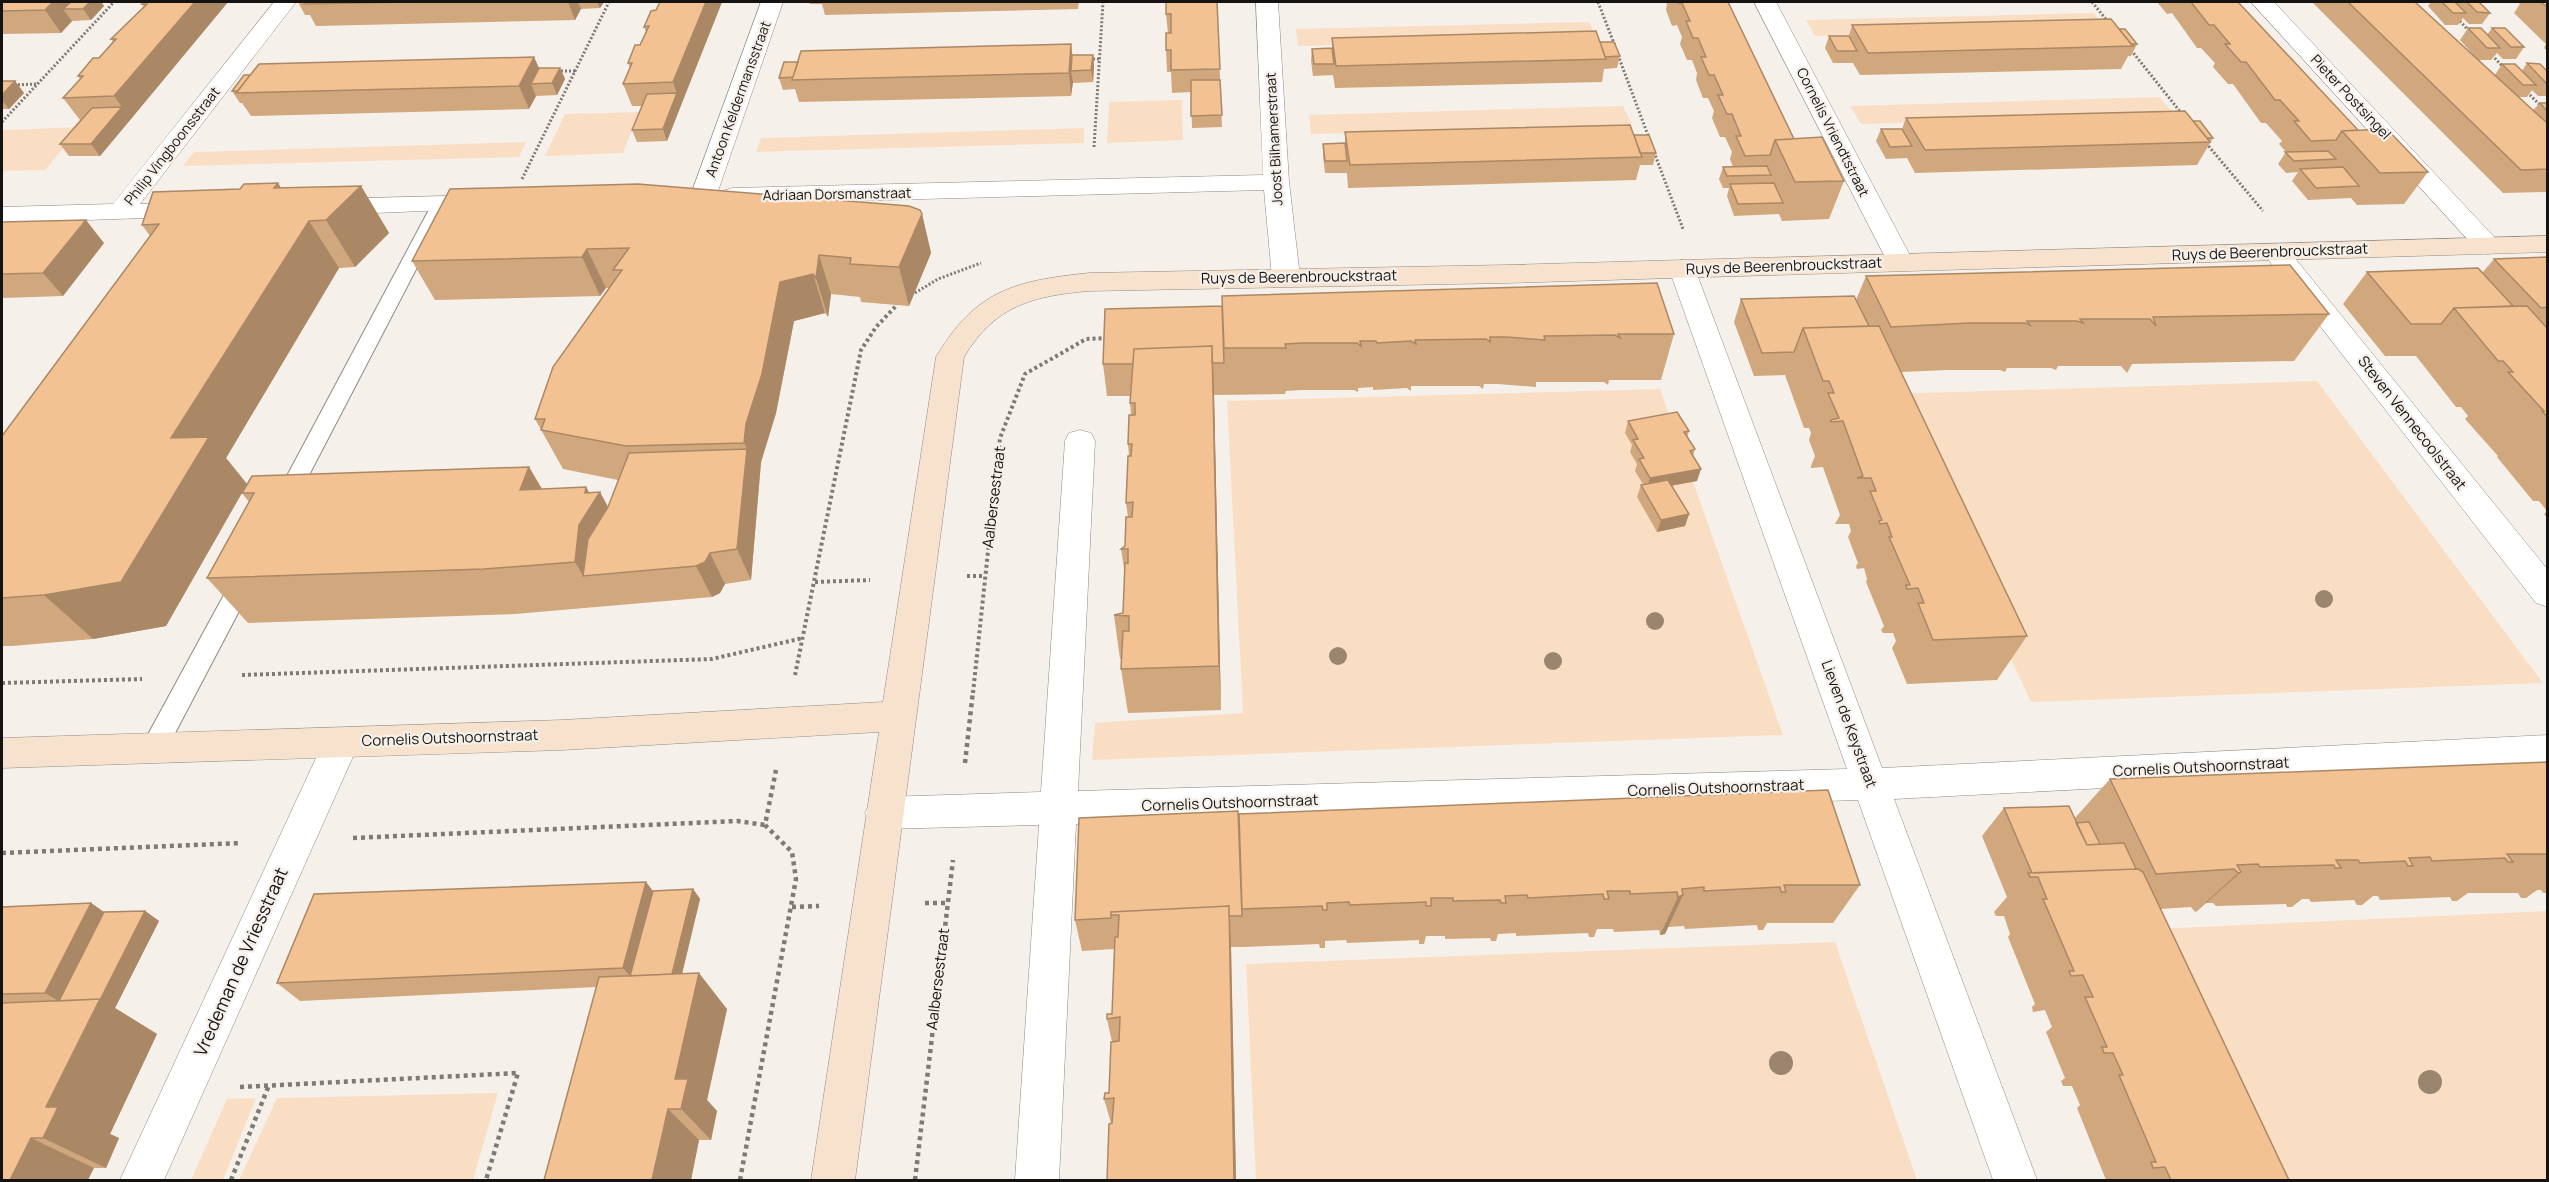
<svg xmlns="http://www.w3.org/2000/svg" width="2549" height="1182" font-family="Manrope,sans-serif">
  <style>
    .green { fill: #fadec4 }
    .lines { fill: none; stroke-linecap: round; stroke-linejoin: round }
    .lane-casing { stroke: #8f8984; stroke-width: 2 }
    .street-casing { stroke: #8f8984; stroke-width: 1 }
    .secondary-casing { stroke: #8f8984; stroke-width: 1 }
    .path-far2 { stroke: #7e7a76; stroke-width: 3; stroke-dasharray: 2 2; stroke-linecap: butt }
    .path-far1 { stroke: #7e7a76; stroke-width: 4; stroke-dasharray: 3 3; stroke-linecap: butt }
    .path { stroke: #7e7a76; stroke-width: 4.5; stroke-dasharray: 4 4; stroke-linecap: butt }
    .lane { fill: #fff; fill-rule: evenodd }
    .street { fill: #fff; fill-rule: evenodd }
    .secondary { fill: #f7e3cd; fill-rule: evenodd }
    .tree { fill: #9a866e }
    .wall { fill: #d1a77e }
    .shaded-wall { fill: #a86 }
    .building { fill: #f3c292; stroke: #a86; stroke-width: 1.5 }
    .labels { text-anchor: middle; stroke-width: 4.5; stroke-linejoin: round; paint-order: stroke }
    .far-street-label { font-size: 14px; fill: #151311; stroke: #f6f0ea }
    .street-label { font-size: 15px; fill: #151311; stroke: #f6f0ea }
    .near-street-label { font-size: 18px; fill: #151311; stroke: #f6f0ea }
  </style>
  <rect width="100%" height="100%" fill="#f6f0ea"/>
  <path class="green" d="M2094 13 2108 29 1815 36 1806 20Z
    M1589 22 1597 38 1298 46 1296 29Z
    M2159 97 2176 116 1861 124 1850 106Z
    M1182 100 1183 140 1107 143 1109 102Z
    M1623 106 1632 125 1311 134 1309 115Z
    M639 112 623 153 545 156 565 114Z
    M81 127 45 170 2 171V132L4 130Z
    M1084 128V143L756 152 761 138Z
    M526 142 519 157 183 166 194 152Z
    M2317 381 2543 683 2031 702 1888 394Z
    M1660 389 1783 735 1092 760 1095 723 1243 713 1227 401Z
    M2547 911V1180H2250L2133 930Z
    M1835 942 1917 1180H1256L1246 964Z
    M498 1093 473 1180H239L277 1098Z
    M256 1098 223 1180H191L227 1099Z"/>
  <g class="lines">
    <defs>
      <path id="lane" d="M441 198 450 204 294 504 291 510 283 512 275 510 272 504 432 204Z
        M246 566 254 569 258 575 163 756 154 759 145 756 141 748 145 740 238 569Z"/>
      <path id="street" d="M274 2H296L140 204 192 202 201 204 205 210 201 216 2 223V207L113 204Z
        M761 2H783L716 197 712 202 703 205 694 202 690 197Z
        M1256 2H1278L1289 182 1300 277 1296 283 1286 286 1276 283 1272 277 1264 190 732 204 723 201 719 196 723 191 732 188 1263 175Z
        M1754 2H1776L1914 263 1910 269 1901 271 1892 269 1888 263Z
        M2251 2H2274L2497 240 2501 246 2497 252 2488 254 2479 252Z
        M486 195 495 198 499 203 495 208 327 215 318 212 314 207 318 202 327 199Z
        M2276 244 2285 246 2548 570V607L2536 603 2267 258 2263 252 2267 246Z
        M1682 260 1692 263 1695 269 1882 768 2548 735V765L1894 799 2037 1180H1993L1858 800 1076 824 1059 1180H1015L1039 825 884 829 871 825 865 813 871 801 884 797 1041 792 1065 441 1069 433 1080 430 1091 433 1095 441 1078 791 1847 769 1669 269 1672 263Z
        M341 728 354 732 359 743 164 1180H120L323 743 328 732Z"/>
      <path id="secondary" d="M2548 236V252L1506 283 1089 291C1033 296 995 305 964 357L855 1180H811L879 732 562 750 2 768V738L562 720 883 702 936 357C976 290 1014 281 1089 273L1506 265Z"/>
    </defs>
    <use href="#lane" class="lane-casing"/>
    <use href="#street" class="street-casing"/>
    <use href="#secondary" class="secondary-casing"/>
    <path class="path-far2" d="M1598 2 1615 46
      M2092 2 2109 23
      M2457 18 2470 32
      M2131 50 2182 114
      M1618 55 1649 138
      M2492 55 2503 67
      M1089 59H1100
      M557 71H575
      M14 85 36 84
      M2527 92 2548 113
      M2 122 114 2
      M2206 143 2263 211
      M1094 147 1103 2
      M1654 152 1683 229
      M522 179 609 2
      M915 293 938 279 981 263"/>
    <path class="path-far1" d="M967 576H984
      M815 582 870 580
      M242 675 712 659 803 638
      M795 675 861 350 876 327 897 305
      M2 683 142 679
      M973 693 1000 438 1025 374 1086 339 1108 338"/>
    <path class="path" d="M965 763 973 691
      M353 838 737 821 765 825
      M2 853 241 843
      M925 903H947
      M792 907 819 906
      M240 1087 518 1073 486 1180
      M231 1180 269 1085
      M740 1180 796 879 792 852 765 825 776 770
      M915 1180 953 860"/>
    <use href="#lane" class="lane"/>
    <use href="#street" class="street"/>
    <use href="#secondary" class="secondary"/>
  </g>
  <g class="tree">
    <circle cx="2324" cy="599" r="9"/>
    <circle cx="1655" cy="621" r="9"/>
    <circle cx="1338" cy="656" r="9"/>
    <circle cx="1553" cy="661" r="9"/>
    <circle cx="1781" cy="1063" r="12"/>
    <circle cx="2430" cy="1082" r="12"/>
  </g>
  <path class="wall" d="M2 2H101L104 6 91 20 72 21 61 33 2 34Z
    M145 2H228L100 156H69L60 144 80 120 63 98 80 79 78 76 99 58 113 42 111 39 144 7 142 4Z
    M300 2H604L600 8 581 9 575 20 316 26 310 15H305L299 4Z
    M722 2 667 141 637 142 632 130 642 106H632L623 84 630 68 628 63 640 45 646 32 644 27Z
    M809 2H1079L1078 9 825 15 822 4H810Z
    M1217 2 1222 127 1192 128 1191 92 1172 93 1171 72H1167L1166 50 1168 33 1166 14Z
    M1324 2H1373L1324 3Z
    M1665 2H1728L1794 139 1844 181 1829 219 1782 221 1779 214 1734 216 1727 196 1729 188H1723L1719 179 1723 167H1733L1730 159 1732 152 1725 137H1720L1712 118 1714 111 1708 98H1703L1696 80 1697 73 1692 60H1687L1680 44 1682 37 1677 25 1672 26 1666 10 1667 4Z
    M2157 2H2238L2358 130 2428 172 2404 204 2357 205 2351 198 2308 200 2292 181 2298 172 2286 173 2278 164 2286 152 2279 144 2282 141 2266 123H2261L2233 84H2228L2213 67 2215 63 2201 48H2197L2172 13 2167 14Z
    M2312 2H2415L2495 75 2502 64 2522 71 2527 63 2547 71V96H2538L2532 90 2527 97H2519L2533 110 2540 103H2547V192L2503 193Z
    M2431 2H2479L2490 13 2482 24H2469L2463 18 2458 25H2445L2428 6Z
    M2517 2H2547V51L2544 48 2546 44 2514 13 2520 4Z
    M1852 25 2119 29 2137 44 2131 56H2128L2121 69 1860 75 1853 63H1833L1825 48 1829 36H1849Z
    M2468 28 2487 35 2492 28 2524 47 2516 59H2503L2497 53 2491 60H2478L2460 40Z
    M1332 38 1600 42 1620 56 1617 68 1604 69 1602 82 1335 88 1333 75 1313 76 1311 61 1312 49 1332 48Z
    M1072 55H1093L1094 66 1093 82 1073 83V82L1071 96 799 102 795 89 783 90 779 78Z
    M534 57 539 68H560L565 79 557 95 536 96 529 109 251 116 242 103H240L232 91Z
    M2 81H15L24 93 9 109H2Z
    M1906 118 2193 121 2213 138 2197 165 1915 173 1907 158 1886 159 1876 141 1881 129H1902Z
    M1345 132 1634 135 1656 153 1653 165H1640L1636 180 1348 188 1347 173H1325L1323 156V144L1345 143Z
    M361 186 389 233 355 267 339 268 226 458 247 484 166 626 93 639 12 646H2V436L150 236 142 225 281 188Z
    M922 214 931 253 909 306 861 302 860 297 831 294 828 317 825 313 794 321 776 413 761 462 751 580 725 584 720 593 712 597 515 614 248 623 207 578 249 502 242 493 529 467 542 489 586 487 589 492 608 507 618 480 563 469 535 419 609 288H606L600 296 435 300 412 261Z
    M2 222 104 243 63 296 2 298Z
    M2547 257V518L2544 514 2547 511 2539 501H2533L2497 457 2498 456 2465 419 2468 416 2461 407H2456L2416 356H2385L2343 304 2367 272 2482 273 2494 259Z
    M1866 276 2329 314 2294 361 2132 364 2127 373 2121 366H2058L2056 370 2051 368H2007L2005 372 2000 370H1947L1901 372 2027 636 1997 680 1907 684 1892 648 1896 641 1893 633H1883L1881 630 1884 626 1866 582 1867 579 1864 568 1857 569 1856 566 1858 563 1848 537 1851 531 1849 524H1835L1840 515 1823 467 1811 468V466L1815 456 1809 440 1811 433 1809 428H1804L1785 375 1754 376 1734 322 1741 299 1856 300Z
    M1105 309 1674 334 1661 380H1609L1608 385 1604 382H1536V387L1498 384H1484L1483 389 1479 386H1411V391L1407 388 1373 390V387L1358 388V392L1354 390H1301L1286 391 1285 394 1214 395 1221 710 1128 713 1121 669 1122 659H1120L1114 615 1123 613 1125 574 1121 549 1125 546 1128 517 1126 503 1129 456 1128 444 1131 415 1130 403V396H1107L1103 364Z
    M1628 421 1689 431 1687 437 1695 449 1693 456 1697 481 1671 486 1689 514 1685 526 1657 532 1637 497 1641 485 1643 484 1635 471 1637 464 1630 452 1632 445 1625 433Z
    M2547 762V893H2543L2541 890H2537L2526 898H2521L2518 893H2468L2457 901H2452L2450 897 2380 900 2378 896H2373L2362 905H2357L2354 900 2311 902 2309 899H2302L2292 907H2287L2286 904 2216 906 2213 903H2205L2195 912 2191 907 2160 909 2289 1180H2106L2077 1108 2080 1105 2072 1086H2063L2061 1081 2065 1078 2046 1032 2052 1027 2045 1010 2033 1012 2032 1007 2035 1004 2008 937 2010 934 2004 916H1996L1994 912 2007 897 1982 836 2004 808 2074 819 2110 779Z
    M1239 814 1860 885 1833 923H1767L1763 930H1758L1757 925 1685 929 1684 926 1668 927 1665 934 1660 935 1659 930 1614 932 1613 929H1597L1594 937H1589L1588 933 1516 936V933L1498 934 1496 941H1491L1490 938 1445 939V936H1426L1424 944H1419V940L1347 943 1346 940 1325 941V948H1320L1319 944 1243 947V941V947H1231L1236 1180 1111 1123 1104 1099 1109 1093 1112 1042 1107 1019 1112 1014 1114 949 1082 951 1075 920Z
    M646 882 653 891 693 889 700 899 682 974 727 1009 707 1100 717 1111 711 1140H699L691 1180 596 987 300 1001 277 983Z
    M91 903 104 912 145 911 159 921 115 1008 157 1034 110 1134 119 1138 106 1168H94L2 1180V907Z"/>
  <path class="shaded-wall" d="M53 2H81L63 9 72 21 61 33 45 10Z
    M90 2H101L104 6 91 20 83 9Z
    M195 2H228L131 119 114 96Z
    M568 2H578L581 9 575 20Z
    M597 2H604L600 8Z
    M706 2H722L681 105 673 82Z
    M1071 44 1074 67 1071 71 1073 82 1071 96 1069 73Z
    M1093 55 1094 66 1093 82 1091 70Z
    M534 57 544 80 531 84 536 96 529 109 519 86Z
    M560 68 565 79 557 95 552 83Z
    M15 81 24 93 9 109 2 100V95Z
    M677 93 681 105 667 141 663 129Z
    M122 107 131 119 100 156 91 144Z
    M278 183 305 226 309 221 339 268 226 458 247 484 166 626 93 639 44 595Z
    M361 186 389 233 355 267 326 220Z
    M922 214 931 253 909 306 899 267Z
    M86 220 104 243 63 296 43 273Z
    M587 249 606 288 600 296 582 257Z
    M819 255 831 294 828 317 816 278Z
    M813 274 825 313 794 321 776 413 761 462 751 580 737 549 747 449 744 443 746 424 780 282Z
    M1212 346 1214 393 1221 710 1219 666Z
    M529 467 556 513 520 490Z
    M1701 469 1697 481 1646 490 1650 478Z
    M586 487 594 502 600 492 625 538 583 576 575 562 579 525Z
    M1689 514 1685 526 1657 532 1661 520Z
    M710 553 725 584 720 593 712 597 696 566Z
    M2241 872 2197 911 2195 912 2238 873Z
    M646 882 660 901 639 986 623 968Z
    M693 889 700 899 673 1011 666 1002Z
    M1683 895 1665 934 1660 935 1678 897Z
    M91 903 118 922 74 1010 45 993Z
    M1229 906 1231 947 1236 1180H1234Z
    M145 911 159 921 115 1008 157 1034 110 1134 119 1138 106 1168 43 1138 46 1107Z
    M699 973 727 1009 707 1100 717 1111 711 1140 681 1109 675 1079Z
    M668 1109 699 1140 691 1180H652Z
    M31 1138 94 1168 88 1180H10Z"/>
  <path class="building" d="M2 2H53L45 10 2 11Z
    M71 2H90L83 9H63Z
    M145 2H195L114 96 63 98 83 76H78L93 58H99L116 39H111L147 4H142Z
    M305 2H411L304 4Z
    M660 2H706L673 82 623 84 632 63H628L635 45H640L649 26 644 27 651 11 656 10Z
    M1166 2H1217L1220 69 1171 70V50H1166V33H1171V14H1166Z
    M1677 2H1728L1794 139 1775 140 1770 155 1745 156 1736 136H1741L1732 114H1727L1718 95H1723L1714 75H1709L1701 57H1706L1698 38H1693L1686 21H1690L1682 3H1678Z
    M2191 2H2238L2358 130 2342 131 2336 140 2311 141 2294 121H2299L2280 100H2275L2246 62H2241L2225 44H2230L2214 25H2209Z
    M2348 2H2415L2547 123V169L2521 170Z
    M2442 2H2455L2466 13H2453Z
    M2467 2H2479L2490 13 2477 12Z
    M2541 2H2547V7Z
    M2111 19 2133 46 1868 53 1852 25Z
    M2468 28H2481L2500 48H2487Z
    M2492 28H2505L2524 47H2511Z
    M2119 29H2125L2137 44H2131Z
    M1596 31 1606 59 1336 66 1332 38Z
    M1829 36H1849L1857 51H1837Z
    M1600 42H1614L1620 56 1605 57Z
    M1071 44 1069 73 792 80 801 51Z
    M1332 48 1334 64H1314L1312 49Z
    M1072 55H1093L1091 70 1071 71Z
    M534 57 519 86 236 93 259 64Z
    M784 62H798L793 77 779 78Z
    M2527 63 2540 64 2547 71V84Z
    M2502 64H2515L2536 85H2523Z
    M539 68H560L552 83 531 84Z
    M244 75H250L238 91H232Z
    M1191 80H1220L1222 115 1191 116Z
    M2 81H15L2 95Z
    M677 93 663 129 632 130 647 94Z
    M2540 103H2547V111Z
    M122 107 91 144H60L92 108Z
    M2185 111 2210 142 1925 150 1906 118Z
    M2193 121H2200L2213 138H2207Z
    M1630 125 1642 157 1350 165 1345 132Z
    M1881 129H1902L1912 146 1890 147Z
    M2387 129 2428 172 2380 173 2342 131Z
    M1634 135H1649L1656 153H1640Z
    M1822 137 1844 181 1795 182 1775 140Z
    M1345 143 1347 161H1325L1323 144Z
    M2328 151 2336 159 2294 161 2285 152Z
    M1767 166 1771 175 1727 176 1723 167Z
    M2343 167 2359 186 2316 188 2300 169Z
    M278 183 274 188 361 186 326 220 309 221 171 438 209 437 121 582 44 595 2 598V436L159 224 142 225 153 192 240 189 244 184Z
    M1774 183 1783 203 1738 204 1730 184Z
    M638 184 909 206 920 210 922 214 899 267 850 264 851 258 819 255 816 278 813 274 780 282 762 374 746 424 744 443 626 446 541 430 545 419H535L553 367 622 270H613L629 248 587 249 582 257 412 261 450 189Z
    M86 220 43 273 2 274V222Z
    M2547 257V307L2541 308 2494 259Z
    M2290 265 2329 314 2153 317 2156 326 2150 319H2080L2083 323 2077 321H2027L2030 325 2025 323H1970L1891 327 1866 276Z
    M2478 268 2513 306 2454 308 2441 324H2411L2367 272Z
    M1657 283 1674 334H1618L1620 338 1615 335 1544 336 1545 340 1506 337H1490V342L1486 339 1415 340 1416 344 1411 341 1377 343 1376 341H1360L1361 346 1357 343H1302L1285 344 1286 348H1224L1222 296Z
    M1854 296 1869 326 1803 328 1794 352 1762 353 1741 299Z
    M1222 306 1224 363H1212V346L1134 349 1133 364H1103L1105 309Z
    M2527 306 2547 328V417L2542 411H2544L2508 372H2513L2503 361H2498L2454 308Z
    M1879 326 2027 636 1933 640 1918 603H1924L1918 588 1907 589 1906 585H1910L1889 537H1892L1887 523 1880 524 1879 521 1882 520 1870 491H1876L1871 478H1857L1863 476 1843 421 1831 422V420L1839 418 1828 393H1834L1829 381H1823L1803 328Z
    M1212 346 1219 666 1121 669 1123 631H1129V616L1114 615 1123 613 1125 563H1128V549H1121L1125 546 1126 517H1132L1133 502 1126 503 1128 456H1131L1132 444H1128L1129 415H1135V403H1130L1134 349Z
    M1677 412 1689 431 1684 432 1695 449 1690 451 1701 469 1650 478 1639 459 1644 458 1633 440 1638 439 1628 421Z
    M747 449 737 549 710 553 705 562 696 566 583 576 588 539 608 507 629 453Z
    M529 467 520 490 586 487 585 493 600 492 579 525 575 562 484 569 207 578 254 493H242L252 476Z
    M1668 480 1689 514 1661 520 1641 485Z
    M2547 762V854H2507L2513 862H2508L2505 858 2432 861 2430 857 2409 858 2413 866H2408L2405 861 2360 863 2358 860H2336L2341 868H2335L2334 865 2260 867 2258 864 2237 865 2241 872 2238 873 2234 869 2156 874 2110 779Z
    M1828 790 1860 885H1784L1786 892H1781L1780 887 1704 891V887L1682 889 1683 895 1678 897 1677 892 1630 894V891H1607L1609 899H1604L1603 894 1528 898 1527 895 1505 896 1506 903H1501L1500 900 1453 901V898H1431V906H1426V902L1350 905 1349 902 1327 903V910H1323L1322 906 1242 909 1239 814Z
    M2069 806 2087 845 2124 843 2136 869 2032 873 2004 808Z
    M1238 811 1242 916H1229V906L1111 912V918L1075 920 1079 818Z
    M2089 822 2100 844 2087 845 2076 823Z
    M2138 869 2143 872 2289 1180H2171L2165 1167 2153 1168 2151 1162H2156L2119 1075H2123L2113 1053H2104L2102 1047H2107L2085 997H2093L2083 975 2071 976 2069 971H2074L2043 899H2047L2038 877H2030L2028 873Z
    M646 882 623 968 277 983 314 894Z
    M693 889 672 974 630 976 653 891Z
    M91 903 45 993 2 994V907Z
    M1229 906 1234 1180H1107L1109 1124 1112 1123 1114 1098 1104 1099 1105 1093H1109L1111 1042 1119 1041 1120 1017 1107 1019V1014H1112L1115 937H1118L1119 915H1111V912Z
    M145 911 96 1008 100 999 59 1001 104 912Z
    M699 973 675 1079H688L681 1109H668L652 1180H544L599 977Z
    M100 999 46 1107H58L43 1138H31L10 1180H2V1003Z"/>
  <g class="labels">
    <g class="far-street-label">
      <text transform="translate(2351 97) rotate(47)" y="5">Pieter Postsingel</text>
      <text transform="translate(738 99) rotate(-70)" y="5">Antoon Keldermansstraat</text>
      <text transform="translate(1833 132) rotate(63)" y="5">Cornelis Vriendtstraat</text>
      <text transform="translate(1274 139) rotate(-93)" y="5">Joost Bilhamerstraat</text>
      <text transform="translate(172 146) rotate(-52)" y="5">Philip Vingboonsstraat</text>
      <text transform="translate(837 194) rotate(-1)" y="5">Adriaan Dorsmanstraat</text>
    </g>
    <g class="street-label">
      <text transform="translate(2270 252) rotate(-2)" y="5">Ruys de Beerenbrouckstraat</text>
      <text transform="translate(1784 266) rotate(-2)" y="5">Ruys de Beerenbrouckstraat</text>
      <text transform="translate(1299 277) rotate(-1)" y="5">Ruys de Beerenbrouckstraat</text>
      <text transform="translate(2412 423) rotate(52)" y="5">Steven Vennecoolstraat</text>
      <text transform="translate(994 497) rotate(-83)" y="5">Aalbersestraat</text>
      <text transform="translate(1849 724) rotate(70)" y="5">Lieven de Keystraat</text>
      <text transform="translate(450 738) rotate(-2)" y="5">Cornelis Outshoornstraat</text>
      <text transform="translate(2201 767) rotate(-3)" y="5">Cornelis Outshoornstraat</text>
      <text transform="translate(1716 788) rotate(-2)" y="5">Cornelis Outshoornstraat</text>
      <text transform="translate(1230 803) rotate(-2)" y="5">Cornelis Outshoornstraat</text>
      <text transform="translate(938 979) rotate(-83)" y="5">Aalbersestraat</text>
    </g>
    <g class="near-street-label">
      <text transform="translate(241 962) rotate(-66)" y="6">Vredeman de Vriesstraat</text>
    </g>
  </g>
  <rect width="2549" height="1182" fill="none" stroke="#151311" stroke-width="6"/>
</svg>
